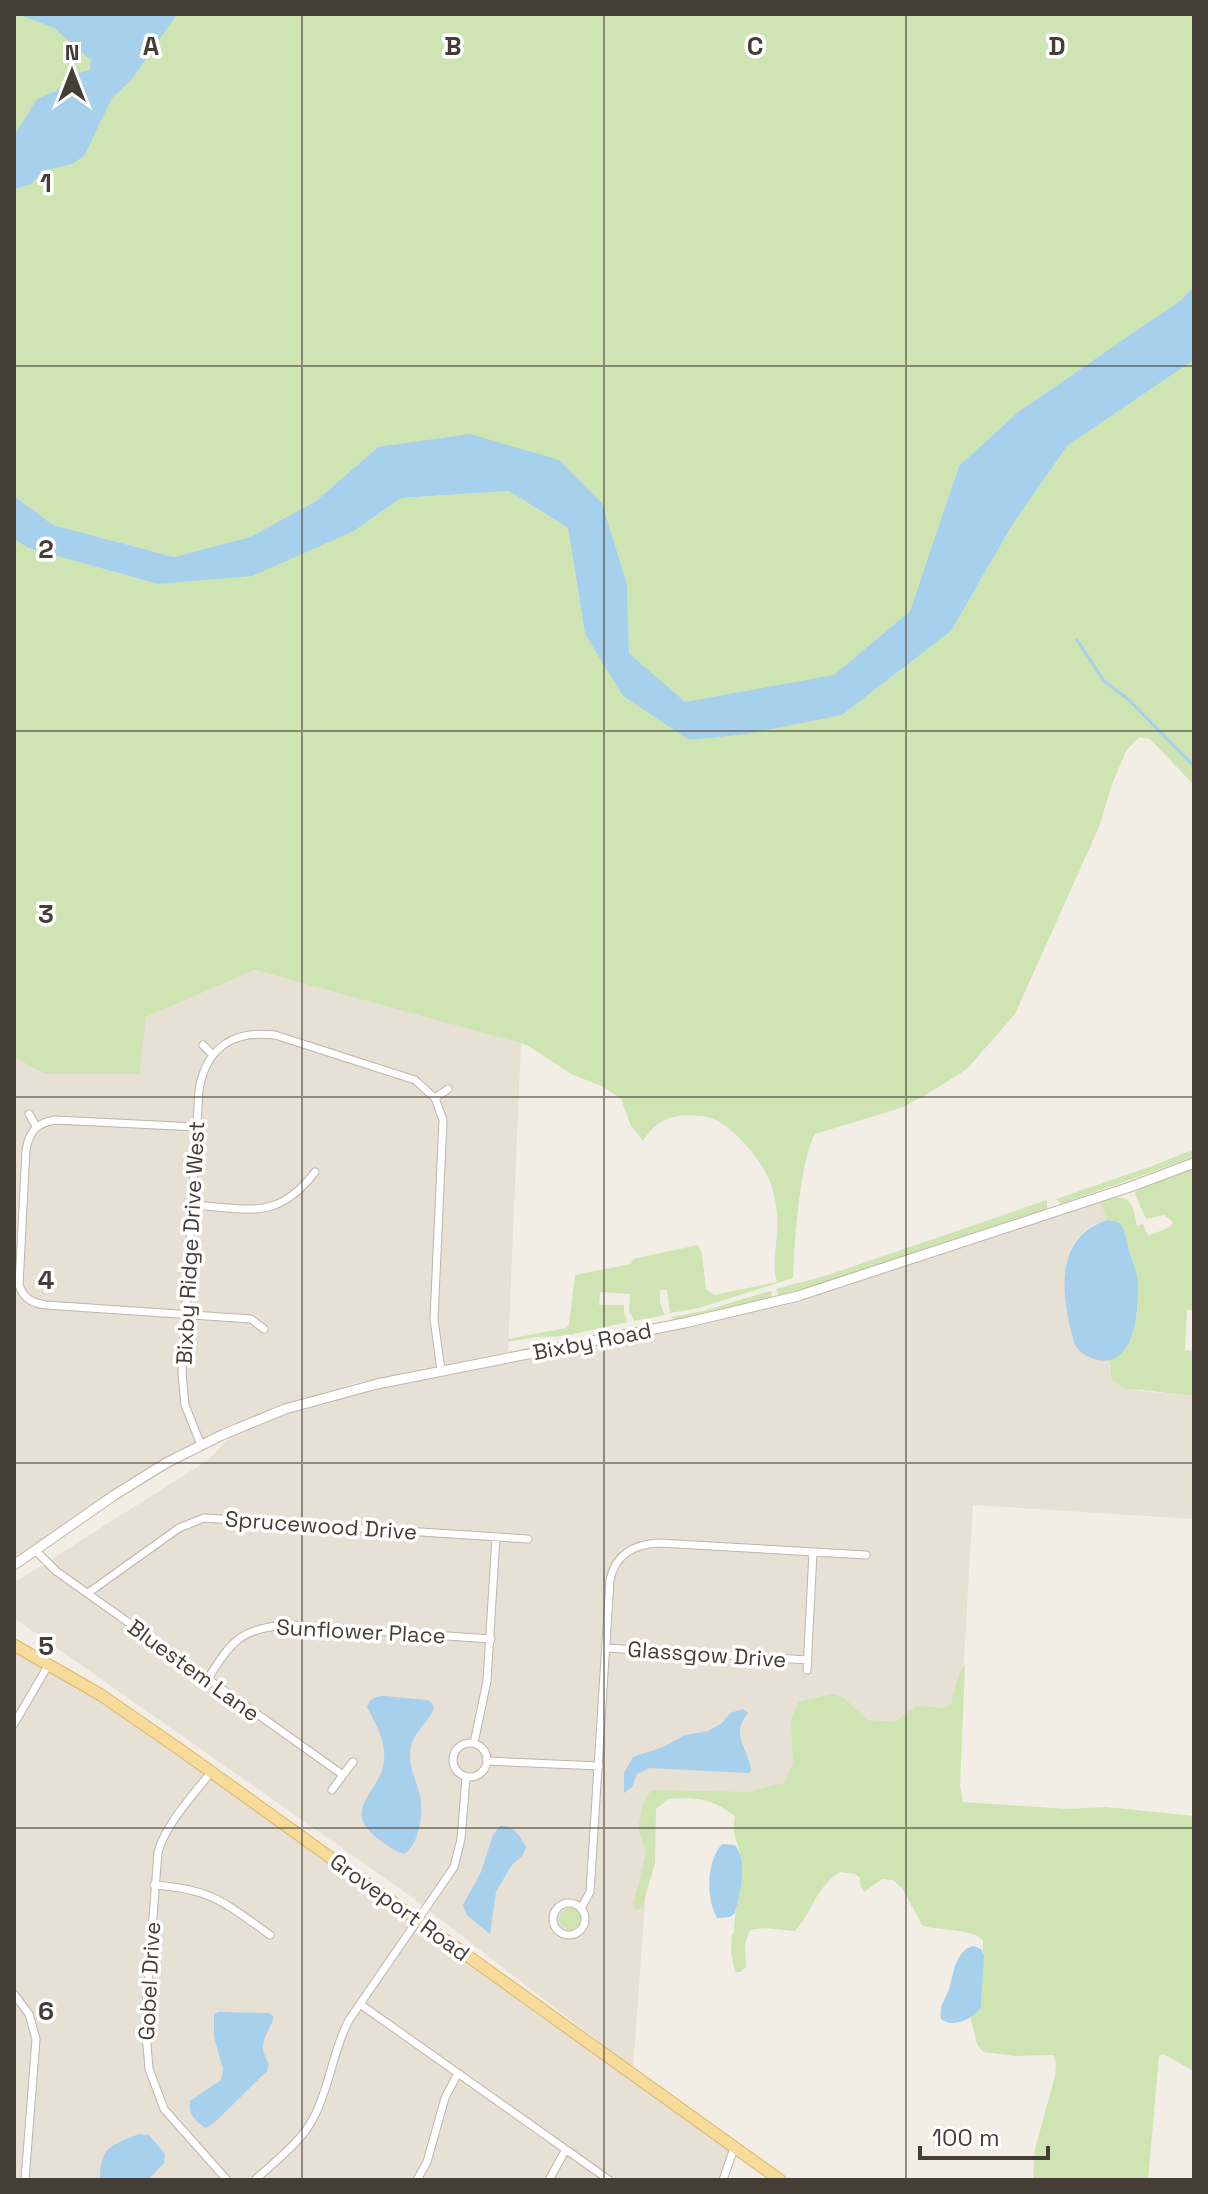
<svg xmlns="http://www.w3.org/2000/svg" width="1208" height="2194" font-family="'Space Grotesk',sans-serif">
  <style>
    .residential { fill: #e6e0d5 }
    .green { fill: #cee4b2 }
    .water { fill: #a6d0eb }
    .lines { fill: none; stroke-linecap: round; stroke-linejoin: round }
    .stream { stroke: #a6d0eb; stroke-width: 3 }
    .minor-casing { stroke: #bdb6aa; stroke-width: 9 }
    .tertiary-casing { stroke: #bdb6aa; stroke-width: 11 }
    .primary-casing { stroke: #dcb86b; stroke-width: 13 }
    .minor { stroke: #fff; stroke-width: 7 }
    .tertiary { stroke: #fff; stroke-width: 9 }
    .primary { stroke: #f7db9a; stroke-width: 11 }
    .grid { fill: none; stroke: #443e36; stroke-width: 2; stroke-opacity: 0.55 }
    .labels { text-anchor: middle; stroke-width: 7; stroke-linejoin: round; paint-order: stroke }
    .street-label { font-size: 22px; fill: #443e36; stroke: #fff }
    .grid-label { font-size: 26px; text-anchor: middle; font-weight: bold; fill: #443e36; stroke: #fff; stroke-width: 7; stroke-linejoin: round; paint-order: stroke }
  </style>
  <rect width="100%" height="100%" fill="#f2eee6"/>
  <path class="residential" d="M255 970 521 1043 508 1352 356 1383 268 1411 14 1559V1057L46 1074 146 1017Z
    M1100 1201 1107 1221 1095 1224 1084 1231 1073 1243 1066 1262V1303L1073 1340 1078 1349 1089 1357 1109 1360V1369L1141 1391 1194 1396V1519L973 1505 955 1813 653 1794 633 2068 409 1895 14 1618V1583L208 1460 234 1433 301 1408 388 1386 788 1303Z
    M14 1645 49 1664 734 2148 723 2180H14Z"/>
  <path class="green" d="M14 14H1194V286L1181 300 1018 412 959 466 910 611 834 676 685 703 629 653 627 584 602 503 378 447 316 501 250 537 174 557 53 525 14 496Z
    M1194 360V785L1150 739 1139 737 1126 751 1112 784 1099 827 1015 1014 967 1069 929 1093 901 1108 815 1134C800 1160 794 1245 793 1278L699 1308 670 1313 667 1290H660V1303L665 1315 634 1321 629 1311 630 1294 600 1292 599 1305H624V1313L628 1322 564 1336 537 1337 508 1342V1339L566 1328 569 1325 575 1275 631 1264 633 1259 698 1245 702 1254 706 1289 714 1295 777 1282C772 1266 776 1250 777 1233 779 1196 770 1171 745 1144 733 1131 718 1117 700 1116 674 1113 657 1119 643 1141L631 1126 621 1099 604 1087 571 1074 527 1045 255 970 146 1017 139 1074H45L14 1057V539L28 548 158 584 354 531 401 498 509 491 568 528 585 634 689 740 842 715 951 631 1014 522 1068 445Z
    M1194 1149V1157L1061 1204 1056 1199 1152 1166Z
    M1194 1168V1310H1187L1185 1350 1194 1351V1396L1124 1388 1112 1380 1109 1360C1122 1356 1128 1345 1132 1333 1146 1295 1136 1252 1112 1220L1107 1221 1100 1201C1128 1193 1132 1198 1137 1226L1143 1224 1148 1236 1170 1227 1173 1222 1164 1215 1146 1219 1135 1194 1136 1191Z
    M1047 1200V1208L1044 1210 851 1275 779 1296 776 1289 783 1287 828 1275Z
    M770 1291 772 1292 771 1298 674 1320 671 1317 703 1311Z
    M965 1664 960 1786 963 1802 1067 1809 1106 1807 1194 1816V2071L1163 2054 1159 2056 1148 2180H1033L1035 2149 1055 2076 1056 2063 1053 2055 1015 2056 983 2052 977 2044 970 2015H974L982 2000 983 1940C970 1928 941 1931 923 1926L902 1888 893 1880 882 1879 864 1892 860 1886V1878L855 1874 840 1872C814 1889 814 1910 795 1931L764 1928 750 1930 745 1944 746 1967 740 1972H735L731 1952 732 1934 734 1933C734 1909 743 1885 741 1861 740 1843 731 1839 735 1816 711 1799 699 1797 669 1799L656 1809 655 1863 642 1908 636 1910 633 1905 646 1853 638 1828 643 1804 651 1790 748 1792 784 1783 793 1763 791 1721 798 1702 832 1694 844 1698 867 1720 894 1722 916 1706 944 1708 951 1704 959 1674Z
    M559 1919a11 11 0 1 1 22 0a11 11 0 1 1-22 0Z"/>
  <path class="water" d="M18 14H177L132 79 112 98 84 156 72 164 42 171 32 184 14 189V136L37 99 56 91 73 74 90 70 91 60 54 28Z
    M1194 286V360L1068 445 1014 522 951 631 842 715 746 734 689 740 623 696 585 634 568 528 509 491 401 498 354 531 252 576 158 584 28 548 14 539V496L53 525 174 557 250 537 316 501 378 447 470 434 559 460 602 503 627 584 629 653 685 702 834 675 910 611 959 466 1018 412 1181 300Z
    M1108 1220C1112 1221 1117 1221 1120 1224 1125 1229 1126 1240 1128 1247 1131 1257 1135 1266 1137 1276 1141 1302 1136 1373 1094 1359 1084 1356 1075 1349 1073 1339 1061 1293 1054 1236 1108 1220Z
    M385 1696 427 1700 432 1703 434 1708C429 1722 415 1730 411 1746 407 1766 416 1778 420 1796 424 1811 419 1846 404 1854 394 1851 385 1844 377 1838 340 1809 381 1792 384 1761 386 1741 376 1724 367 1707 370 1698 376 1696 385 1696Z
    M743 1709 748 1713C730 1736 747 1745 751 1769L749 1773 650 1768 637 1774 632 1787 624 1793V1773L633 1757 663 1747 685 1735 708 1731 722 1723 730 1713Z
    M500 1826C514 1825 520 1836 526 1847L523 1855 511 1866 496 1892 490 1934 467 1915 463 1905 481 1872 493 1835Z
    M722 1844 735 1845C748 1861 740 1894 735 1913L730 1917 717 1918C706 1899 706 1862 722 1844Z
    M974 1946 981 1949 984 1956 981 2007C974 2018 954 2029 941 2019 939 2005 945 2001 949 1989 954 1973 955 1950 974 1946Z
    M219 2012 269 2013 274 2017C267 2038 256 2042 269 2064L267 2071 216 2121 206 2128C195 2121 188 2114 190 2101L221 2080 223 2069 214 2037V2014Z
    M139 2134 149 2135 165 2154 164 2163 148 2180H100C100 2146 111 2146 139 2134Z"/>
  <g class="lines">
    <path class="stream" d="M1077 640 1104 681 1129 700 1194 766"/>
    <defs>
      <path id="minor" d="M203 1045 213 1055
        M435 1098 448 1089
        M29 1114 36 1126
        M197 1127 55 1120C36 1123 29 1132 26 1150L19 1285C24 1299 32 1303 46 1305L251 1319 264 1329
        M192 1205C248 1208 277 1222 315 1172
        M201 1445 185 1405 182 1373 199 1090C206 1048 233 1030 275 1035L415 1080 435 1098 443 1120 434 1319 441 1370
        M35 1550 56 1571 343 1775 353 1762
        M88 1593 179 1528 204 1518 528 1539
        M606 1648 808 1660
        M807 1670 813 1552
        M207 1680C231 1642 240 1628 287 1625L491 1639
        M14 1724 49 1664
        M453 1760a17 17 0 1 1 34 0a17 17 0 1 1-34 0Z
        M474 1743 487 1681 496 1537
        M487 1761 599 1766
        M211 1772C192 1797 167 1822 158 1852L145 2022 149 2069 164 2109 227 2180
        M332 1790 343 1775
        M154 1885C212 1889 225 1903 270 1935
        M553 1919a16 16 0 1 1 32 0a16 16 0 1 1-32 0Z
        M581 1908 590 1892 610 1580C615 1555 634 1544 659 1543L866 1555
        M14 1994 29 2014 36 2039 25 2180
        M360 2004 609 2180
        M255 2180C275 2161 303 2141 315 2115 330 2085 333 2050 349 2020L454 1867 461 1839 466 1778
        M417 2180 427 2162 445 2098 458 2073
        M549 2180 565 2151
        M723 2180 734 2148"/>
      <path id="tertiary" d="M14 1565 113 1496 166 1463 222 1435 285 1409 377 1384 689 1322 798 1296 1130 1187 1194 1163"/>
      <path id="primary" d="M14 1645 101 1695 182 1751 780 2180"/>
    </defs>
    <use href="#minor" class="minor-casing"/>
    <use href="#tertiary" class="tertiary-casing"/>
    <use href="#primary" class="primary-casing"/>
    <use href="#minor" class="minor"/>
    <use href="#tertiary" class="tertiary"/>
    <use href="#primary" class="primary"/>
  </g>
  <path class="grid" d="M302 14V2180M604 14V2180M906 14V2180M14 366H1194M14 731H1194M14 1097H1194M14 1463H1194M14 1828H1194"/>
  <g class="labels">
    <g class="street-label">
      <text transform="translate(190 1243) rotate(-87)" y="8">Bixby Ridge Drive West</text>
      <text transform="translate(592 1341) rotate(-11)" y="8">Bixby Road</text>
      <text transform="translate(321 1525) rotate(4)" y="8">Sprucewood Drive</text>
      <text transform="translate(361 1631) rotate(3)" y="8">Sunflower Place</text>
      <text transform="translate(707 1654) rotate(4)" y="8">Glassgow Drive</text>
      <text transform="translate(194 1670) rotate(36)" y="8">Bluestem Lane</text>
      <text transform="translate(400 1907) rotate(36)" y="8">Groveport Road</text>
      <text transform="translate(149 1981) rotate(-87)" y="8">Gobel Drive</text>
    </g>
  </g>
  <g class="grid-label">
    <text x="151" y="55">A</text>
    <text x="453" y="55">B</text>
    <text x="755" y="55">C</text>
    <text x="1057" y="55">D</text>
    <text x="46" y="192">1</text>
    <text x="46" y="558">2</text>
    <text x="46" y="923">3</text>
    <text x="46" y="1289">4</text>
    <text x="46" y="1655">5</text>
    <text x="46" y="2020">6</text>
  </g>
  <rect width="1208" height="2194" fill="none" stroke="#443e36" stroke-width="32"/>
  <g transform="translate(72 72)" stroke="#ffffff" stroke-width="6" paint-order="stroke">
  <path d="M0-6L14 30L0 20L-14 30Z" fill="#443e36"/>
  <text y="-12" font-size="22" font-weight="bold" text-anchor="middle" fill="#443e36">N</text>
  </g>
  <path d="M920 2146v12h128v-12" fill="none" stroke="#443e36" stroke-width="4"/>
  <text x="932" y="2146" font-size="24" fill="#443e36" stroke="#ffffff" stroke-width="6" paint-order="stroke">100 m</text>
</svg>
